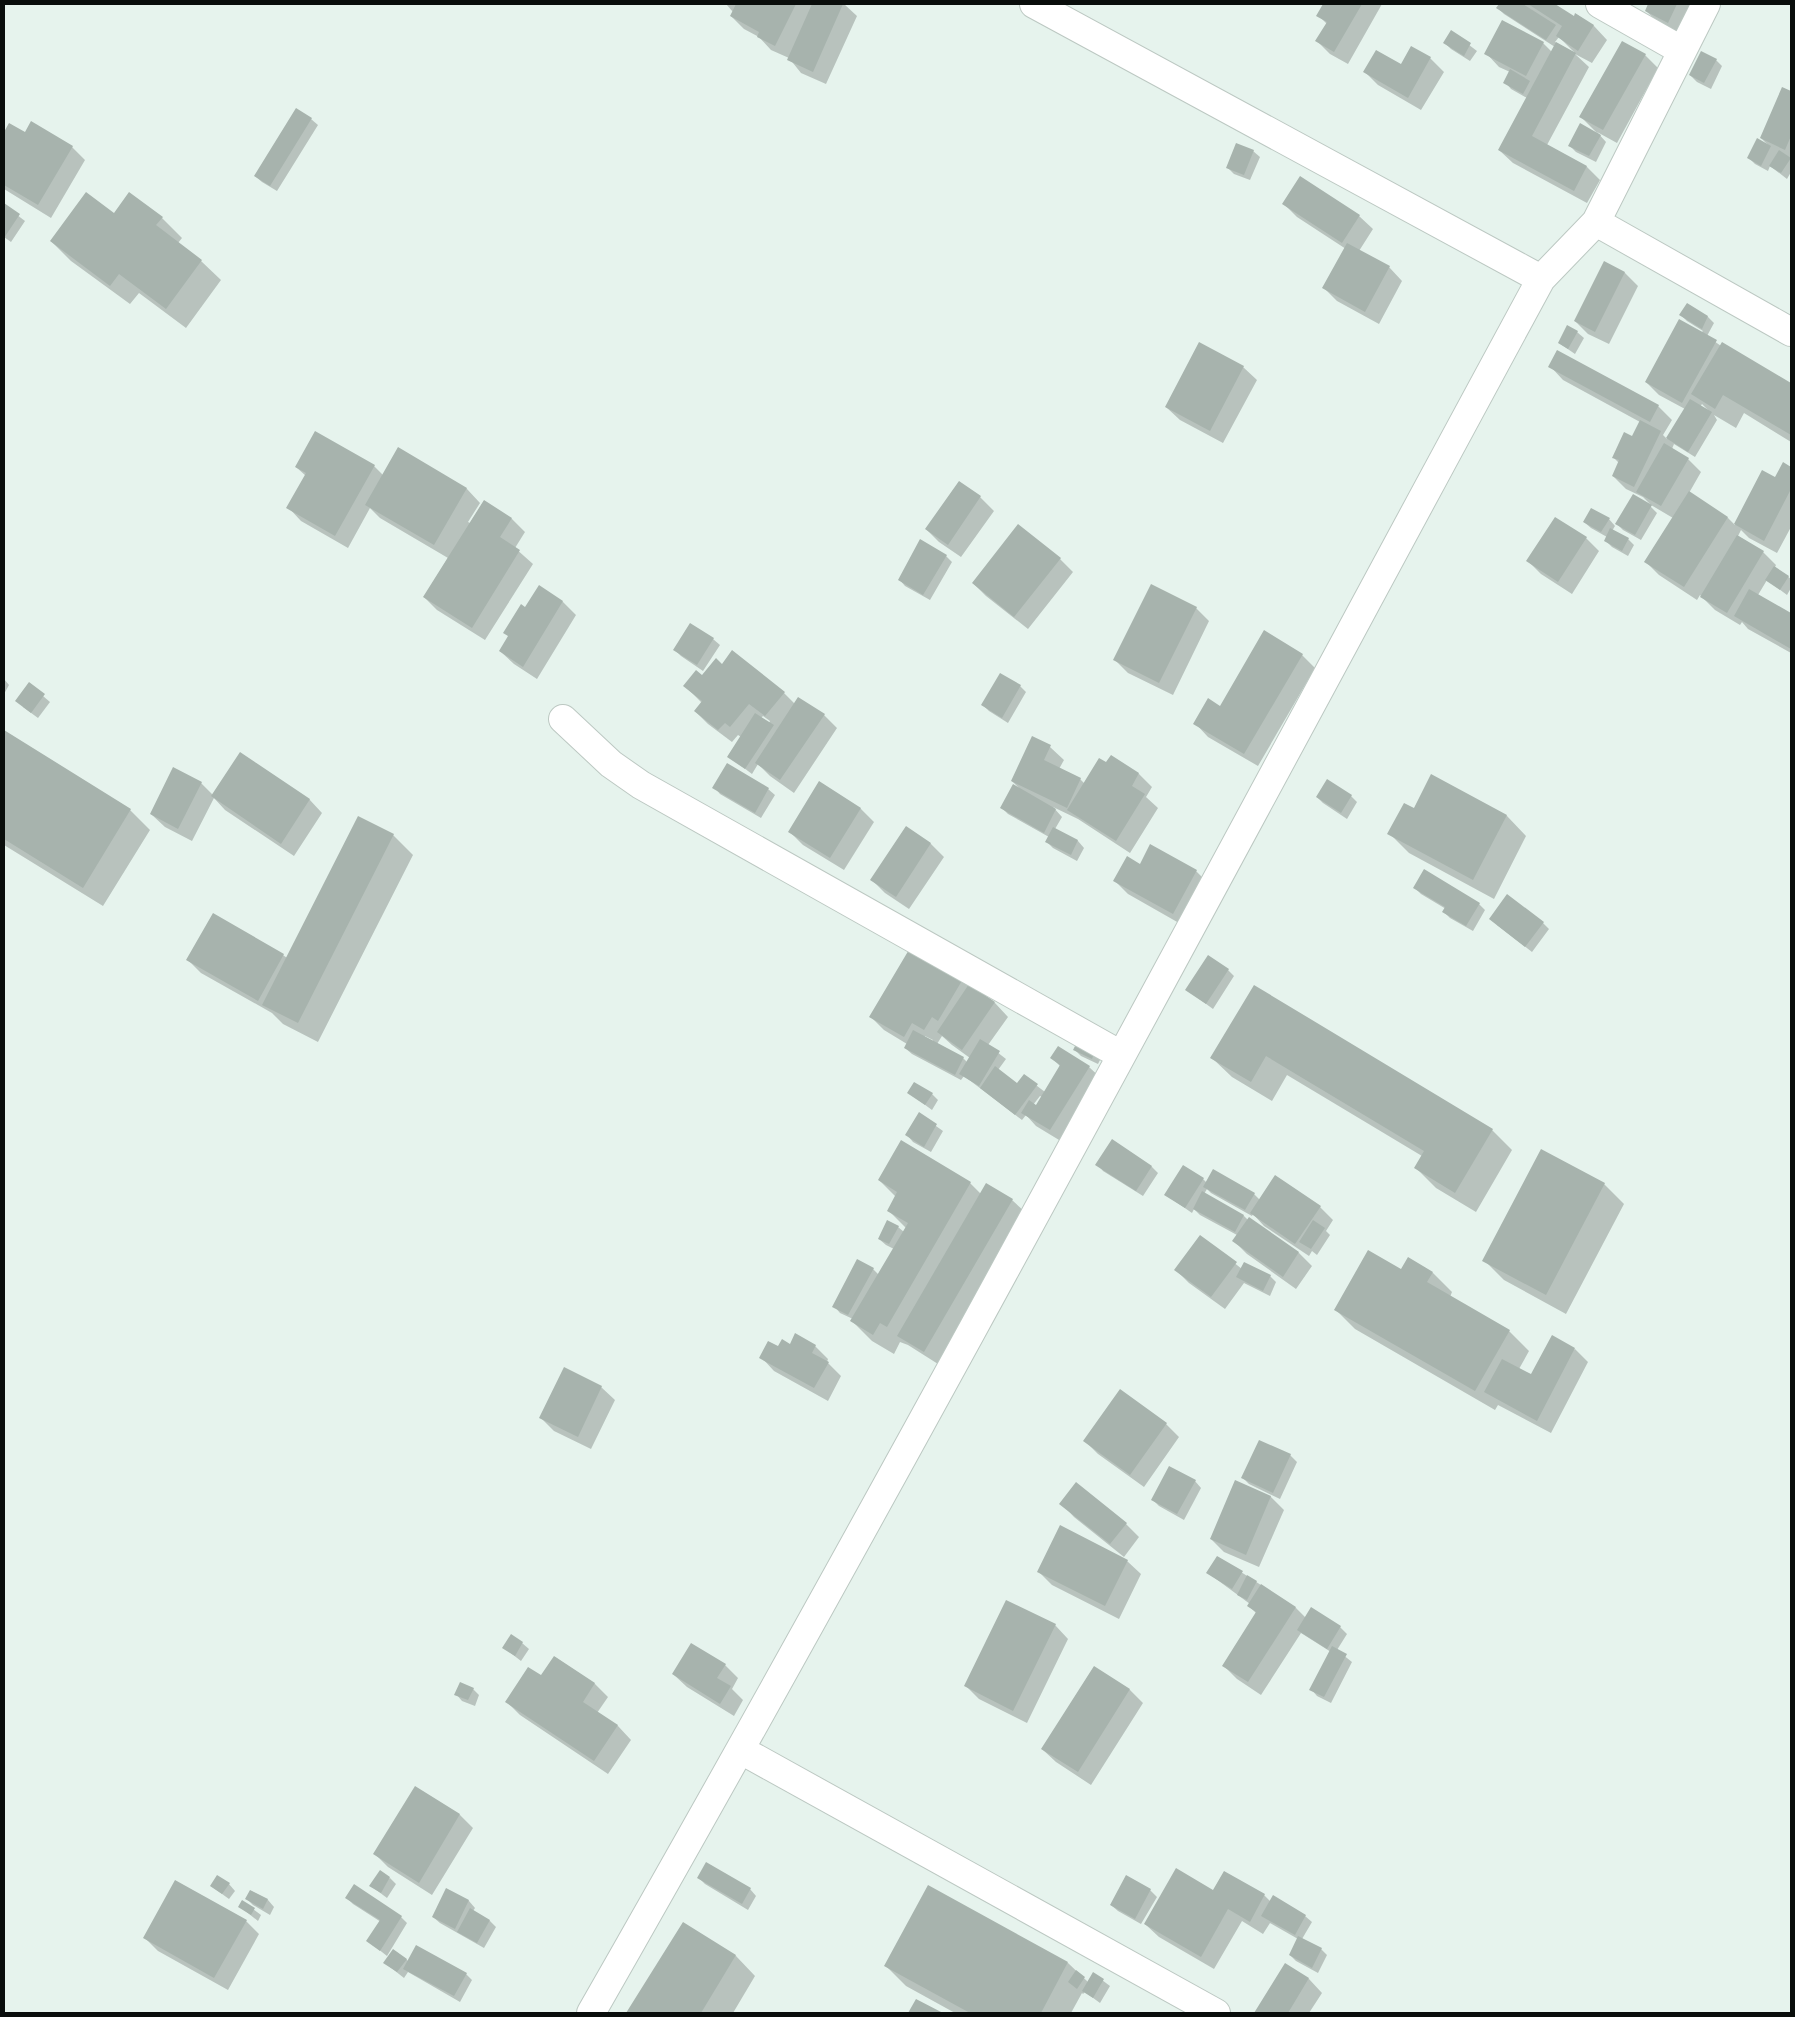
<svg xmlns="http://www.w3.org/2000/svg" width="1795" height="2017" font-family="'Titillium Web',sans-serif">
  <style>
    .shadow { fill: #0003; fill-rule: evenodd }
    .building { fill: #a7b3ad }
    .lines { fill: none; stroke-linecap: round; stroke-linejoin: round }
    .minor-casing { stroke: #bcc8c2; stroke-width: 30 }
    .minor { stroke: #fff; stroke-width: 28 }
  </style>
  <rect width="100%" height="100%" fill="#e6f3ed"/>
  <path class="shadow" d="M726 4H844L857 16 826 84 801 73 789 58 771 50 759 37 744 29 731 16 733 12Z
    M1325 4H1382L1348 64 1330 54 1317 41 1327 24 1318 15Z
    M1501 4H1520L1524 6 1523 4H1553L1574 18 1576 14 1594 26 1607 40 1592 63 1575 54 1589 67 1547 145 1587 167 1600 180 1587 203 1513 163 1499 150 1527 98 1511 89 1505 82 1510 72 1499 67 1486 53 1543 43 1552 52 1555 47 1504 14 1498 8ZM1559 37 1574 52H1573L1555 42Z
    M1650 4H1696L1681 35 1660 24 1646 11Z
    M1452 32 1477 51 1470 61 1451 49 1445 43Z
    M1412 48 1430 58 1444 72 1421 110 1378 85 1365 72 1401 65Z
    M1645 55 1658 68 1617 143 1597 132 1606 142 1596 162 1576 152 1570 146 1597 133 1581 117Z
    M1716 60 1722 66 1711 89 1697 82 1690 75Z
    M1783 88 1791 92V159L1790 158 1791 172 1787 179 1770 166 1768 171 1755 164 1749 158 1768 145 1761 138Z
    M311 119 318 125 277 191 262 182 255 176Z
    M10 124 25 134 72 147 85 160 51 218 4 189V134Z
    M1253 151 1260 157 1250 180 1234 174 1228 168Z
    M1300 178 1359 216 1373 229 1359 251 1389 267 1402 281 1379 324 1337 301 1324 288 1346 249 1297 217 1284 204Z
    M4 205 25 221 11 242 4 237Z
    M114 214 162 218 182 238 178 243 201 261 221 280 186 328 139 293 130 304 71 261 51 241Z
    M1604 263 1625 273 1638 286 1609 344 1588 334 1575 321Z
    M1688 305 1708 317 1714 323 1707 336 1721 346 1723 344 1791 385V442L1744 413 1736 428 1714 415 1717 420 1695 457 1674 444 1672 449 1688 459 1701 472 1689 493 1728 518 1735 525 1762 472 1776 479 1783 464 1791 467V527L1777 553 1749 538 1741 530 1738 536 1763 552 1776 565 1775 567 1791 579V588L1787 595 1767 580 1758 595 1791 615V653L1748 629 1742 622 1740 625 1715 610 1700 595 1697 600 1659 575 1646 562 1673 518 1651 505 1643 497 1626 489 1613 476 1619 463 1613 457 1633 438 1640 422 1563 380 1550 366 1557 351 1658 406 1672 420 1663 435 1667 439 1685 409 1659 395 1646 382 1703 331 1687 321 1681 315ZM1702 404 1709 411 1700 407Z
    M1577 332 1584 338 1575 354 1559 343Z
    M1243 367 1257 380 1223 443 1180 420 1166 407Z
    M399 449 467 489 480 503 468 522 470 523 484 501 512 519 525 532 515 548 533 564 485 640 437 610 424 597 448 558 380 518 370 508 348 548 301 521 288 507 306 476 296 467 374 466 383 475Z
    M959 482 980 497 994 511 961 557 939 542 926 529Z
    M1650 506 1657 513 1641 540 1623 530 1617 524Z
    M1609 519 1615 526 1612 531 1628 539 1634 545 1628 556 1612 547 1606 541 1607 537 1591 528 1584 522Z
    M1586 538 1599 551 1572 594 1541 574 1528 561Z
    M946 556 952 562 930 600 905 586 899 579Z
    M1060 559 1073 572 1028 629 986 596 973 583Z
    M539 587 563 602 576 615 537 679 514 664 500 651Z
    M1196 608 1209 621 1173 695 1128 673 1115 660Z
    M691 625 713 639 720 645 703 671 681 656 675 650Z
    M1302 655 1315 668 1258 766 1208 737 1195 723Z
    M703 677 784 693 795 704 824 715 837 728 794 793 770 776 758 764 752 774 728 756 741 737 738 735 732 742 708 724 695 711 702 703 685 686ZM763 716 770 721 769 723 761 718Z
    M4 679 9 685 4 694Z
    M29 684 50 702 38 718 23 707Z
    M1020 686 1026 692 1008 723 989 711 983 705Z
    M4 731 130 810 150 830 103 906 4 845Z
    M1032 738 1050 747 1064 760 1059 769 1080 779 1085 784 1107 764 1111 757 1139 774 1152 787 1146 797 1158 808 1130 853 1078 819 1053 807 1062 817 1055 829 1078 841 1084 848 1077 861 1053 848 1047 842 1049 837 1008 814 1002 808 1020 789 1012 781Z
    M728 765 768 789 775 795 761 818 720 794 714 787Z
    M1431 776 1507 816 1526 836 1494 899 1409 853 1389 833 1414 809Z
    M201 783 213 795 309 799 322 813 294 856 225 810 214 798 192 841 165 827 151 814Z
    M819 783 861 809 874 822 844 870 803 845 790 832Z
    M1351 796 1357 802 1347 819 1323 803 1317 797Z
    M906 827 931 844 944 857 909 909 885 893 872 880Z
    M393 835 413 855 318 1042 283 1024 272 1013 201 973 188 960 283 955 287 958Z
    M1196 871 1209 884 1186 927 1128 894 1115 881Z
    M1415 888 1479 904 1485 910 1473 931 1450 918 1444 912 1446 909 1421 894Z
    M1543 923 1549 929 1532 952 1497 925Z
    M1228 970 1234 976 1213 1009 1187 990Z
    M962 980 969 987 995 1003 1008 1017 988 1045 1006 1059 998 1070 1017 1085 1024 1076 1045 1092 1061 1067 1052 1058 1089 1067 1103 1080 1064 1143 1036 1126 1026 1115 1022 1120 964 1076 961 1080 912 1054 905 1048 907 1044 884 1030 871 1017ZM925 1036 933 1040 932 1042 924 1038ZM942 1036 952 1045 970 1058 967 1062 963 1058 937 1044ZM1040 1096 1042 1097 1036 1106 1033 1105Z
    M1254 987 1492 1130 1512 1150 1476 1212 1436 1188 1416 1168 1422 1156 1287 1075 1272 1101 1232 1077 1212 1058Z
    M1075 1050 1102 1056 1098 1064 1081 1056Z
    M909 1093 932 1094 938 1100 932 1110Z
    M919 1114 943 1131 931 1152 913 1142 907 1135Z
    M1112 1141 1152 1167 1158 1173 1143 1196 1103 1171 1097 1164Z
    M1203 1179 1207 1183 1254 1194 1260 1200 1320 1207 1333 1220 1326 1231 1330 1235 1317 1255 1312 1251 1309 1256 1264 1226 1253 1214 1252 1216 1211 1193 1207 1189 1204 1194 1244 1216 1248 1220 1249 1219 1299 1253 1312 1266 1296 1289 1247 1254 1234 1241 1237 1235 1200 1215 1194 1209 1192 1213 1166 1195Z
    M879 1180 970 1183 981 1194 1012 1200 1026 1213 938 1364 908 1345 900 1342 894 1354 872 1341 852 1321 853 1319 840 1313 834 1306 873 1269 879 1275 894 1249 886 1245 879 1239 898 1227 904 1232 906 1228 888 1210 896 1197Z
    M1604 1184 1624 1204 1566 1314 1504 1280 1484 1260Z
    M1200 1236 1242 1269 1270 1276 1276 1282 1270 1296 1244 1283 1225 1309 1189 1283 1176 1270Z
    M1402 1271 1433 1273 1452 1292 1450 1297 1509 1331 1529 1351 1519 1369 1531 1376 1575 1349 1588 1362 1551 1433 1498 1405 1495 1410 1355 1329 1335 1309Z
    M790 1345 815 1346 828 1359 827 1362 841 1376 828 1401 774 1371 761 1357 778 1348Z
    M601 1387 615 1400 591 1449 554 1431 541 1418Z
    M1166 1424 1179 1437 1144 1487 1098 1454 1085 1441Z
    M1290 1455 1297 1462 1280 1499 1249 1484 1243 1478Z
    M1195 1481 1201 1488 1184 1520 1159 1506 1153 1500Z
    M1270 1496 1284 1510 1259 1567 1224 1552 1211 1539Z
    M1061 1503 1126 1524 1139 1537 1124 1557 1074 1517Z
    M1218 1557 1296 1608 1306 1618 1312 1609 1340 1627 1347 1634 1337 1650 1352 1662 1331 1703 1317 1696 1311 1689 1331 1652 1301 1633 1261 1695 1237 1679 1224 1666 1257 1614 1249 1606 1250 1604 1208 1573Z
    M1127 1561 1141 1574 1119 1619 1052 1585 1039 1572Z
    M1055 1625 1068 1639 1027 1723 979 1699 966 1686Z
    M522 1643 529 1649 521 1661 504 1648Z
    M555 1657 595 1684 608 1697 597 1713 618 1726 631 1740 608 1774 520 1715 507 1702 542 1677Z
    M725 1665 738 1678 732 1689 743 1700 734 1716 687 1687 673 1674Z
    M1094 1667 1130 1690 1143 1703 1091 1785 1056 1762 1042 1749Z
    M473 1689 479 1695 475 1706 462 1701 456 1694Z
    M416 1788 460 1815 473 1828 432 1895 388 1867 375 1854Z
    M707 1864 750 1889 756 1896 748 1910 705 1884 699 1878Z
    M1224 1872 1264 1895 1271 1902 1305 1916 1312 1922 1302 1939 1321 1949 1327 1955 1318 1973 1296 1961 1290 1955 1298 1939 1270 1923 1263 1934 1242 1921 1214 1969 1159 1937 1145 1924 1213 1891Z
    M1127 1877 1150 1890 1157 1897 1141 1924 1118 1911 1111 1905Z
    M390 1878 396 1884 387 1898 371 1886Z
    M229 1884 235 1891 229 1899 211 1886Z
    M447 1890 469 1901 475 1908 473 1911 490 1921 496 1927 484 1948 440 1923 433 1917Z
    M251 1891 268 1900 274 1907 270 1915 253 1905 247 1899Z
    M347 1898 401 1917 407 1923 387 1956 368 1941 381 1922 353 1904Z
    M242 1901 261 1915 258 1921 239 1906Z
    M246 1921 259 1934 228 1990 158 1951 145 1938Z
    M683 1923 736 1956 755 1976 733 2013H628Z
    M406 1959 409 1962 466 1974 472 1980 460 2002 408 1972 404 1978 385 1963Z
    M1068 1963 1088 1982 1094 1974 1110 1986 1100 2003 1085 1992 1083 1994 1082 1993 1071 2013H955L906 1986 886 1966Z
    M1285 1965 1309 1979 1322 1993 1309 2013H1256Z"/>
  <path class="building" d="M736 4H796L775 46 757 37 759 32 730 16Z
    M812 4H843L813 72 787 60Z
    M1323 4H1362L1334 52 1315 41 1327 22 1316 16Z
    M1499 4H1523L1556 25 1546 40 1496 8Z
    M1528 4H1555L1574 16 1575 13 1594 25 1578 51 1556 36 1562 26Z
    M1648 4H1677L1668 23 1645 11Z
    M1502 20 1544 42 1526 76 1484 54Z
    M1451 30 1471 43 1464 56 1443 43Z
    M1622 41 1646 54 1603 130 1579 117Z
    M1556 42 1576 53 1532 136 1587 166 1574 191 1498 150Z
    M1411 46 1431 57 1408 98 1363 72 1376 50 1401 64Z
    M1701 51 1717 59 1704 83 1689 75Z
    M1510 69 1530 81 1523 94 1503 83Z
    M1782 87 1791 91V136L1785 150 1760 138Z
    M296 108 312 118 270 186 254 176Z
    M31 121 73 146 38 205 4 185V132L9 123 25 132Z
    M1580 123 1601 135 1589 156 1568 146Z
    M1757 138 1771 146 1761 166 1747 158Z
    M1236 143 1254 150 1244 175 1226 168Z
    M1779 150 1791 158 1781 173 1769 166Z
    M1300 176 1360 215 1342 243 1282 204Z
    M86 192 114 213 129 192 163 217 156 225 202 260 166 309 119 274 110 286 50 241Z
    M4 203 20 214 4 238Z
    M1347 243 1390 266 1365 312 1322 288Z
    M1604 261 1625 272 1595 332 1574 321Z
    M1687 303 1708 316 1702 329 1679 315Z
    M1679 319 1717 340 1682 403 1645 382Z
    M1567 325 1578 331 1568 349 1558 343Z
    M1199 342 1244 366 1210 431 1165 407Z
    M1722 342 1791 383V435L1723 395 1715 409 1691 394Z
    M1557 350 1659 405 1650 422 1548 367Z
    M1690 399 1712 412 1688 452 1666 438Z
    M1640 420 1661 431 1634 487 1612 476 1619 460 1612 458 1624 432 1632 436Z
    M315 431 375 465 335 536 286 508 306 473 295 467Z
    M1664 443 1689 458 1661 506 1636 492Z
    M398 447 467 488 434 545 365 505Z
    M1783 462 1791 467V489L1764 541 1734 524 1762 470 1775 477Z
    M959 481 981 496 948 545 925 529Z
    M1689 491 1728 517 1684 587 1644 562Z
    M1633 494 1652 505 1635 535 1615 524Z
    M484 500 512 518 500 537 520 550 472 628 423 597Z
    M1591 508 1610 518 1601 532 1583 522Z
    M1555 517 1587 537 1558 582 1526 561Z
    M1018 524 1061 558 1014 617 972 583Z
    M1610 528 1629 538 1622 551 1604 541Z
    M1737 535 1764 551 1727 613 1700 597Z
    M920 539 947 555 923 595 898 580Z
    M1774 566 1789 576 1780 590 1765 580Z
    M1151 584 1197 607 1159 683 1113 660Z
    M539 585 563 601 523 667 499 651 508 636 503 633 521 604 525 607Z
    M1749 589 1791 613V649L1734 616Z
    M690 623 714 638 697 665 673 650Z
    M1264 630 1303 654 1244 754 1193 724 1208 698 1220 706Z
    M732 650 785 692 765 716 749 704 730 727 725 723 718 730 694 711 702 701 683 686 696 670 702 675 716 658 722 664Z
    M1000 673 1021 685 1002 718 981 705Z
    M29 682 45 694 31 713 15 701Z
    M798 697 825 714 780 780 755 763Z
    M755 713 774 725 745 769 727 757Z
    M4 730 131 809 83 888 4 839Z
    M1032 736 1051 745 1044 760 1081 778 1067 808 1011 781Z
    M240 752 310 799 281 844 211 796Z
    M1111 755 1139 773 1132 786 1145 794 1116 841 1067 810 1099 758 1106 762Z
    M727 763 769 788 755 813 712 788Z
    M173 767 202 782 178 829 150 814Z
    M1431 774 1507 815 1473 880 1387 834 1404 803 1414 808Z
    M1327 779 1352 795 1341 813 1316 797Z
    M819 781 861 808 830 858 788 832Z
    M1013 784 1056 809 1044 833 1000 808Z
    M358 816 394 834 298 1023 262 1005Z
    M906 826 931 843 896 897 870 880Z
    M1053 827 1078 840 1071 855 1045 842Z
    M1150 844 1197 870 1173 914 1113 881 1127 856 1140 864Z
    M1424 869 1480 903 1466 926 1442 912 1445 907 1413 888Z
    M1507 894 1544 922 1525 947 1489 919Z
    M213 913 284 954 258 1001 186 960Z
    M910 948 963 979 938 1021 932 1017 924 1030 912 1023 904 1037 869 1017Z
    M1208 955 1229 969 1206 1004 1185 990Z
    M969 984 995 1002 962 1050 937 1032Z
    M1254 985 1493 1129 1455 1193 1414 1168 1424 1151 1266 1056 1251 1082 1210 1058Z
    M913 1030 964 1057 955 1075 904 1048Z
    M980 1039 1000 1051 979 1086 959 1074Z
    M1078 1040 1096 1049 1092 1059 1073 1050Z
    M1058 1046 1090 1066 1050 1130 1021 1113 1029 1100 1036 1105 1060 1065 1050 1058Z
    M995 1066 1017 1083 1024 1074 1038 1084 1015 1115 980 1088Z
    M914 1082 933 1093 925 1105 907 1093Z
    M919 1112 937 1124 924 1147 905 1135Z
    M1112 1139 1152 1166 1136 1191 1095 1165Z
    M901 1140 971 1182 887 1327 880 1323 873 1335 850 1321 908 1223 887 1211 897 1192 878 1180Z
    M1541 1149 1605 1183 1546 1295 1482 1261Z
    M1183 1165 1204 1178 1185 1208 1164 1195Z
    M1213 1169 1255 1193 1245 1210 1203 1187Z
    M1275 1175 1321 1206 1295 1244 1250 1213Z
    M986 1183 1013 1199 924 1352 897 1336Z
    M1202 1191 1244 1215 1235 1232 1193 1209Z
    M1249 1217 1299 1252 1283 1277 1232 1241Z
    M887 1220 899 1226 889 1244 878 1239Z
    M1313 1220 1325 1228 1311 1249 1299 1242Z
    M1200 1235 1237 1262 1211 1297 1174 1270Z
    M1368 1250 1401 1269 1408 1257 1433 1272 1427 1282 1510 1330 1475 1391 1334 1310Z
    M857 1259 874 1268 848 1315 832 1307Z
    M1244 1262 1271 1275 1263 1291 1236 1277Z
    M795 1333 816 1345 812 1353 829 1362 814 1388 759 1358 768 1341 778 1346 782 1339 790 1344Z
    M1552 1335 1575 1348 1537 1421 1484 1392 1502 1359 1531 1374Z
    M564 1367 602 1386 578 1437 539 1418Z
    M1120 1389 1167 1423 1130 1475 1083 1441Z
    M1259 1440 1291 1454 1273 1493 1241 1478Z
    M1169 1466 1196 1480 1177 1514 1151 1500Z
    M1235 1480 1271 1496 1246 1555 1210 1539Z
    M1076 1482 1127 1523 1110 1544 1059 1504Z
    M1060 1525 1128 1560 1105 1606 1037 1572Z
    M1217 1556 1243 1571 1232 1589 1206 1573Z
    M1247 1575 1257 1581 1247 1600 1237 1595Z
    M1261 1584 1296 1607 1248 1682 1222 1666 1256 1612 1247 1606Z
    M1006 1600 1056 1624 1013 1711 964 1686Z
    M1311 1607 1341 1626 1327 1649 1297 1630Z
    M511 1634 523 1642 515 1656 502 1648Z
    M691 1643 726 1664 717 1678 731 1686 720 1704 672 1674Z
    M1332 1646 1347 1654 1324 1697 1309 1690Z
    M554 1656 595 1683 583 1702 618 1725 594 1761 505 1702 528 1667 541 1675Z
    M1094 1666 1130 1689 1078 1772 1041 1749Z
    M460 1682 474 1688 468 1700 454 1695Z
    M415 1786 460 1814 419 1883 373 1854Z
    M706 1862 751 1888 742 1904 697 1878Z
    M1176 1868 1213 1890 1224 1871 1265 1894 1250 1922 1228 1909 1201 1957 1144 1924Z
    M380 1870 390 1877 381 1893 369 1886Z
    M217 1875 230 1883 222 1894 210 1886Z
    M1126 1875 1151 1889 1135 1919 1110 1905Z
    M175 1880 247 1920 214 1978 143 1938Z
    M354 1884 402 1916 380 1951 366 1941 380 1920 345 1898Z
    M928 1885 1068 1962 1041 2013H970L884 1966Z
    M446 1888 469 1900 455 1929 432 1917Z
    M250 1890 268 1899 263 1909 245 1899Z
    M1273 1895 1306 1915 1295 1935 1261 1916Z
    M242 1900 255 1908 251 1915 238 1907Z
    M470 1908 490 1920 477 1943 457 1932Z
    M683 1922 736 1955 701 2013H626Z
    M1298 1936 1322 1948 1312 1968 1289 1955Z
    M416 1945 467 1973 454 1996 403 1969Z
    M393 1949 407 1959 397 1972 383 1963Z
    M1285 1963 1309 1978 1288 2013H1254Z
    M1076 1970 1085 1977 1077 1989 1068 1982Z
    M1093 1972 1104 1979 1093 1998 1082 1991Z
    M916 1999 943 2013H908Z"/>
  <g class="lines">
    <defs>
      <path id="minor" d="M1034 4 1541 279
        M1600 4 1681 50
        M1596 222 1791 332
        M563 719 611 764 641 785 1121 1055
        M741 1750 1216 2013
        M591 2013C918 1441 1227 859 1541 279L1596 222 1706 4"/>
    </defs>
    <use href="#minor" class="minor-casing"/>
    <use href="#minor" class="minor"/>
  </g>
  <rect width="1795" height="2017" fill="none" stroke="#090d0b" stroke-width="10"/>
</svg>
